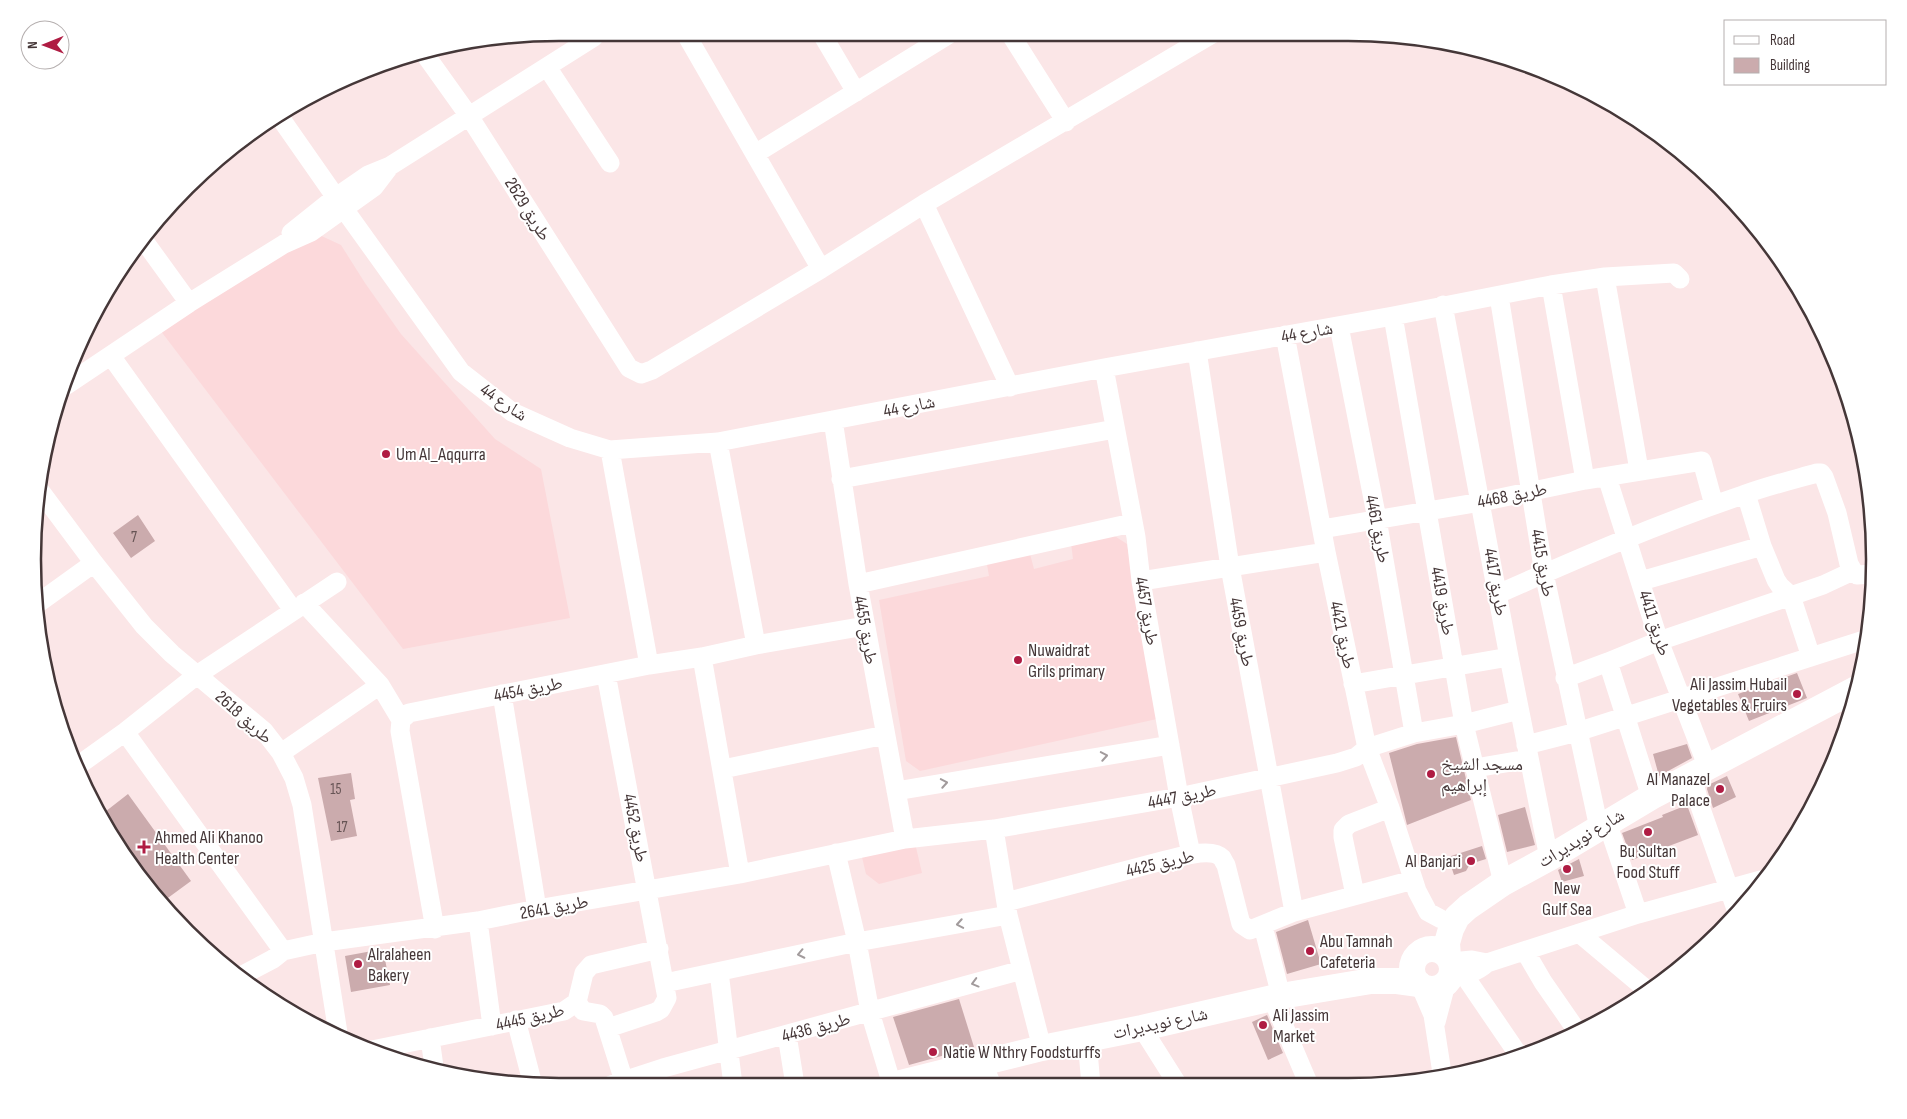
<svg xmlns="http://www.w3.org/2000/svg" width="1907" height="1119" font-family="'Sofia Sans Condensed','Noto Naskh Arabic',sans-serif">
  <style>
    .built { fill: #fcd9db }
    .building { fill: #cbabad }
    .lines { fill: none; stroke-linecap: round; stroke-linejoin: round }
    .street { stroke: #fff; stroke-width: 19 }
    .secondary { stroke: #fff; stroke-width: 26 }
    .oneway { stroke: #a29b9c }
    .poi-dot { fill: #af1c43; stroke: #fff; stroke-width: 2 }
    .labels { text-anchor: middle; stroke-width: 4; stroke-linejoin: round; paint-order: stroke }
    .number-label { font-size: 15px; fill: #665455 }
    .street-label { font-size: 18px; fill: #453738; stroke: #fff }
    .poi-label { font-size: 18px; fill: #453738; stroke: #fff; text-anchor: start }
    .rim { fill: none; stroke: #453738; stroke-width: 2.5 }
  </style>
  <rect width="100%" height="100%" fill="#fbe6e7"/>
  <path class="built" d="M315 233 341 245 365 283 401 334 495 439 541 469 570 618 403 649 157 326Z
    M1110 533 1127 544 1157 719 920 771 906 761 879 600 989 576 986 559 1029 550 1034 569 1073 559 1071 543Z
    M915 843 922 873 879 884 866 874 861 853Z"/>
  <path class="building" d="M138 515 155 541 131 558 113 533Z
    M1797 673 1807 698 1749 721 1738 694Z
    M1456 737 1471 800 1407 825 1389 753 1417 744Z
    M1687 744 1692 758 1659 776 1653 754Z
    M351 773 355 799 350 800 357 836 331 841 318 778Z
    M1727 776 1736 797 1713 808 1707 789 1708 785Z
    M128 794 191 881 161 903 141 880 101 815Z
    M1687 805 1698 835 1632 860 1622 833 1663 817 1662 815Z
    M1525 807 1535 845 1507 852 1498 815Z
    M1482 846 1486 859 1470 864 1466 871 1454 875 1448 857Z
    M1579 859 1584 876 1562 882 1558 870Z
    M1308 920 1321 964 1287 974 1276 932Z
    M383 949 390 985 351 992 345 956Z
    M959 999 974 1047 909 1065 893 1017Z
    M1267 1015 1283 1053 1268 1060 1252 1022Z"/>
  <g class="lines">
    <path class="street" d="M1011 35 1066 122
      M687 36 821 269
      M823 36 856 92
      M424 53 469 116 629 368 641 374 652 370 821 269 924 204 1212 34
      M547 67 610 163
      M279 116 344 209 461 372 512 412 570 438 610 450 718 442 1104 368 1393 316 1551 285 1605 277 1674 273 1680 279
      M755 154 948 35
      M924 204 1010 387
      M291 233 336 197 368 175 390 166 594 37
      M142 238 189 303
      M1605 277 1639 470
      M1551 285 1585 480
      M1499 296 1544 573 1599 828
      M1443 305 1509 657 1549 858
      M1393 316 1464 724 1503 883
      M1339 326 1377 519 1414 733
      M1285 335 1326 552 1367 748 1390 808 1417 891 1428 912 1441 919
      M1197 351 1230 567 1294 912
      M111 356 293 610
      M1104 368 1136 537 1141 581 1179 797 1191 854
      M62 388 189 303 284 244 311 232 374 187 390 166
      M833 420 858 584 905 839
      M718 442 756 645
      M610 450 649 665
      M1607 477 1659 641 1708 768
      M841 479 1115 429
      M38 488 94 563 144 626 172 654 264 731 281 753 294 778 302 805 338 1033
      M1746 494 1762 546 1776 580 1780 586 1791 596 1811 657
      M1322 529 1481 502 1585 480 1702 461 1714 505
      M1141 581 1326 552
      M1641 581 1762 546
      M858 584 1132 523
      M1498 594C1579 558 1660 523 1743 495 1767 486 1792 480 1817 473H1821L1824 477 1837 513 1849 564 1853 571 1857 575 1873 574
      M304 603 380 685 401 720
      M37 604 94 563
      M702 657 740 874
      M1608 662 1651 797
      M606 674 667 998 661 1009 656 1012 608 1028
      M1565 678 1608 662 1659 641 1823 585 1853 571
      M1353 684 1509 657
      M502 694 537 909
      M125 732 283 951
      M1526 745 1577 732 1867 639
      M281 753 380 685
      M76 767 125 732 197 675 337 582
      M1475 768 1529 759
      M723 769 885 735
      M1692 775 1700 806 1736 909
      M896 791 1170 745
      M1607 822 1638 914
      M994 829 1008 915 1042 1048
      M836 853 857 942 870 1012 892 1085
      M1355 895 1343 837V830L1349 824 1390 808
      M1006 902 1166 860C1179 857 1212 847 1222 858 1223 860 1224 862 1226 865L1241 924 1250 930 1294 912 1413 880
      M478 921 492 1026
      M1263 926 1281 996
      M435 929 400 731 401 720 409 713 649 665 702 657 756 645 865 626
      M1579 933 1647 990
      M1525 951 1543 982 1577 1031
      M1451 962 1472 960 1487 963
      M719 972 733 1085
      M1464 975 1520 1057
      M241 976 273 959 283 951 324 942 478 921 537 909 740 874 905 839 994 829 1179 797 1337 763 1356 757 1367 748 1414 733 1464 724 1519 710
      M1451 977C1465 975 1476 973 1487 963L1638 914 1761 880
      M665 983 857 942 1008 915
      M1420 985 1433 1015 1442 1073
      M1272 998 1309 1085
      M577 1002 583 1011 600 1014 604 1018 624 1081
      M516 1020 533 1085
      M1436 1022 1446 984
      M1142 1028 1178 1085
      M787 1035 795 1085
      M430 1038 434 1067
      M1087 1040 1091 1085
      M372 1050 564 1011 577 1002 584 973 591 965 659 949
      M982 1062 992 1085
      M611 1085 663 1068 1022 970"/>
    <path class="secondary" d="M1412 969a20 20 0 1 1 40 0a20 20 0 1 1-40 0Z
      M1448 957 1447 943 1451 929 1457 917 1468 907 1503 883 1549 858 1651 797 1856 689
      M892 1085 1042 1048 1142 1028 1281 996 1371 981H1397L1419 984"/>
  </g>
  <defs><path id="oneway-chevron" d="M-2-3.5L2.5 0L-2 3.5" fill="none" stroke-width="1.6" stroke-linecap="round" stroke-linejoin="round" transform="scale(1.25)"/></defs>
  <g class="oneway">
    <use href="#oneway-chevron" transform="translate(1104 756) rotate(-10)"/>
    <use href="#oneway-chevron" transform="translate(944 783) rotate(-10)"/>
    <use href="#oneway-chevron" transform="translate(960 924) rotate(170)"/>
    <use href="#oneway-chevron" transform="translate(801 954) rotate(168)"/>
    <use href="#oneway-chevron" transform="translate(975 983) rotate(165)"/>
  </g>
  <g class="poi-dot">
    <circle cx="386" cy="454" r="5"/>
    <circle cx="1018" cy="660" r="5"/>
    <circle cx="1797" cy="694" r="5"/>
    <circle cx="1431" cy="774" r="5"/>
    <circle cx="1720" cy="789" r="5"/>
    <circle cx="1648" cy="832" r="5"/>
    <path d="M141.5 839.5h5v5h5v5h-5v5h-5v-5h-5v-5h5z"/>
    <circle cx="1471" cy="861" r="5"/>
    <circle cx="1567" cy="869" r="5"/>
    <circle cx="1310" cy="951" r="5"/>
    <circle cx="358" cy="964" r="5"/>
    <circle cx="1263" cy="1025" r="5"/>
    <circle cx="933" cy="1052" r="5"/>
  </g>
  <g class="labels">
    <g class="number-label">
      <text x="134" y="542">7</text>
      <text x="336" y="794">15</text>
      <text x="342" y="832">17</text>
    </g>
    <g class="street-label">
      <text transform="translate(528 209) rotate(58)" y="6">طريق 2629</text>
      <text transform="translate(1307 332) rotate(-10)" y="6">شارع 44</text>
      <text transform="translate(504 402) rotate(34)" y="6">شارع 44</text>
      <text transform="translate(909 406) rotate(-11)" y="6">شارع 44</text>
      <text transform="translate(1512 495) rotate(-11)" y="6">طريق 4468</text>
      <text transform="translate(1378 529) rotate(79)" y="6">طريق 4461</text>
      <text transform="translate(1543 563) rotate(80)" y="6">طريق 4415</text>
      <text transform="translate(1496 582) rotate(80)" y="6">طريق 4417</text>
      <text transform="translate(1443 601) rotate(80)" y="6">طريق 4419</text>
      <text transform="translate(1147 611) rotate(80)" y="6">طريق 4457</text>
      <text transform="translate(1655 623) rotate(72)" y="6">طريق 4411</text>
      <text transform="translate(866 630) rotate(80)" y="6">طريق 4455</text>
      <text transform="translate(1242 632) rotate(79)" y="6">طريق 4459</text>
      <text transform="translate(1343 635) rotate(78)" y="6">طريق 4421</text>
      <text transform="translate(528 689) rotate(-11)" y="6">طريق 4454</text>
      <text transform="translate(244 717) rotate(42)" y="6">طريق 2618</text>
      <text transform="translate(1182 796) rotate(-11)" y="6">طريق 4447</text>
      <text transform="translate(636 828) rotate(79)" y="6">طريق 4452</text>
      <text transform="translate(1581 838) rotate(-31)" y="6">شارع نويديرات</text>
      <text transform="translate(1160 863) rotate(-13)" y="6">طريق 4425</text>
      <text transform="translate(554 907) rotate(-10)" y="6">طريق 2641</text>
      <text transform="translate(530 1017) rotate(-13)" y="6">طريق 4445</text>
      <text transform="translate(1160 1023) rotate(-12)" y="6">شارع نويديرات</text>
      <text transform="translate(816 1027) rotate(-15)" y="6">طريق 4436</text>
    </g>
    <g class="poi-label">
      <text x="396" y="460">Um Al_Aqqurra</text>
      <text x="1028" y="656">Nuwaidrat<tspan x="1028" dy="21">Grils primary</tspan></text>
      <text x="1787" y="690" text-anchor="end">Ali Jassim Hubail<tspan x="1787" dy="21">Vegetables &amp; Fruirs</tspan></text>
      <text x="1441" y="770">مسجد الشيخ<tspan x="1441" dy="21">إبراهيم</tspan></text>
      <text x="1710" y="785" text-anchor="end">Al Manazel<tspan x="1710" dy="21">Palace</tspan></text>
      <text x="155" y="843">Ahmed Ali Khanoo<tspan x="155" dy="21">Health Center</tspan></text>
      <text x="1648" y="857" text-anchor="middle">Bu Sultan<tspan x="1648" dy="21">Food Stuff</tspan></text>
      <text x="1461" y="867" text-anchor="end">Al Banjari</text>
      <text x="1567" y="894" text-anchor="middle">New<tspan x="1567" dy="21">Gulf Sea</tspan></text>
      <text x="1320" y="947">Abu Tamnah<tspan x="1320" dy="21">Cafeteria</tspan></text>
      <text x="368" y="960">Alralaheen<tspan x="368" dy="21">Bakery</tspan></text>
      <text x="1273" y="1021">Ali Jassim<tspan x="1273" dy="21">Market</tspan></text>
      <text x="943" y="1058">Natie W Nthry Foodsturffs</text>
    </g>
  </g>
  <path d="M0 0H1907V1119H0ZM559 41H1348A518 518 0 0 1 1866 559V560A518 518 0 0 1 1348 1078H559A518 518 0 0 1 41 560V559A518 518 0 0 1 559 41Z" fill="#fff" fill-rule="evenodd"/>
  <path class="rim" d="M559 41H1348A518 518 0 0 1 1866 559V560A518 518 0 0 1 1348 1078H559A518 518 0 0 1 41 560V559A518 518 0 0 1 559 41Z"/>
  <rect x="1724" y="20" width="162" height="65" fill="#ffffff" stroke="#b5afaf"/>
  <rect x="1734" y="36" width="25" height="8" fill="#ffffff" stroke="#b5afaf"/>
  <text x="1770" y="45" font-size="15" fill="#453738">Road</text>
  <rect x="1734" y="58" width="25" height="15" fill="#cbabad" stroke="#b5afaf"/>
  <text x="1770" y="70" font-size="15" fill="#453738">Building</text>
  <g transform="translate(45 45) rotate(269)"><circle r="24" fill="#ffffff" stroke="#b5afaf"/>
  <path d="M0-4L9 19L0 12L-9 19Z" fill="#af1c43"/>
  <text y="-8" font-size="14" font-weight="bold" text-anchor="middle" fill="#453738">N</text>
  </g>
</svg>
